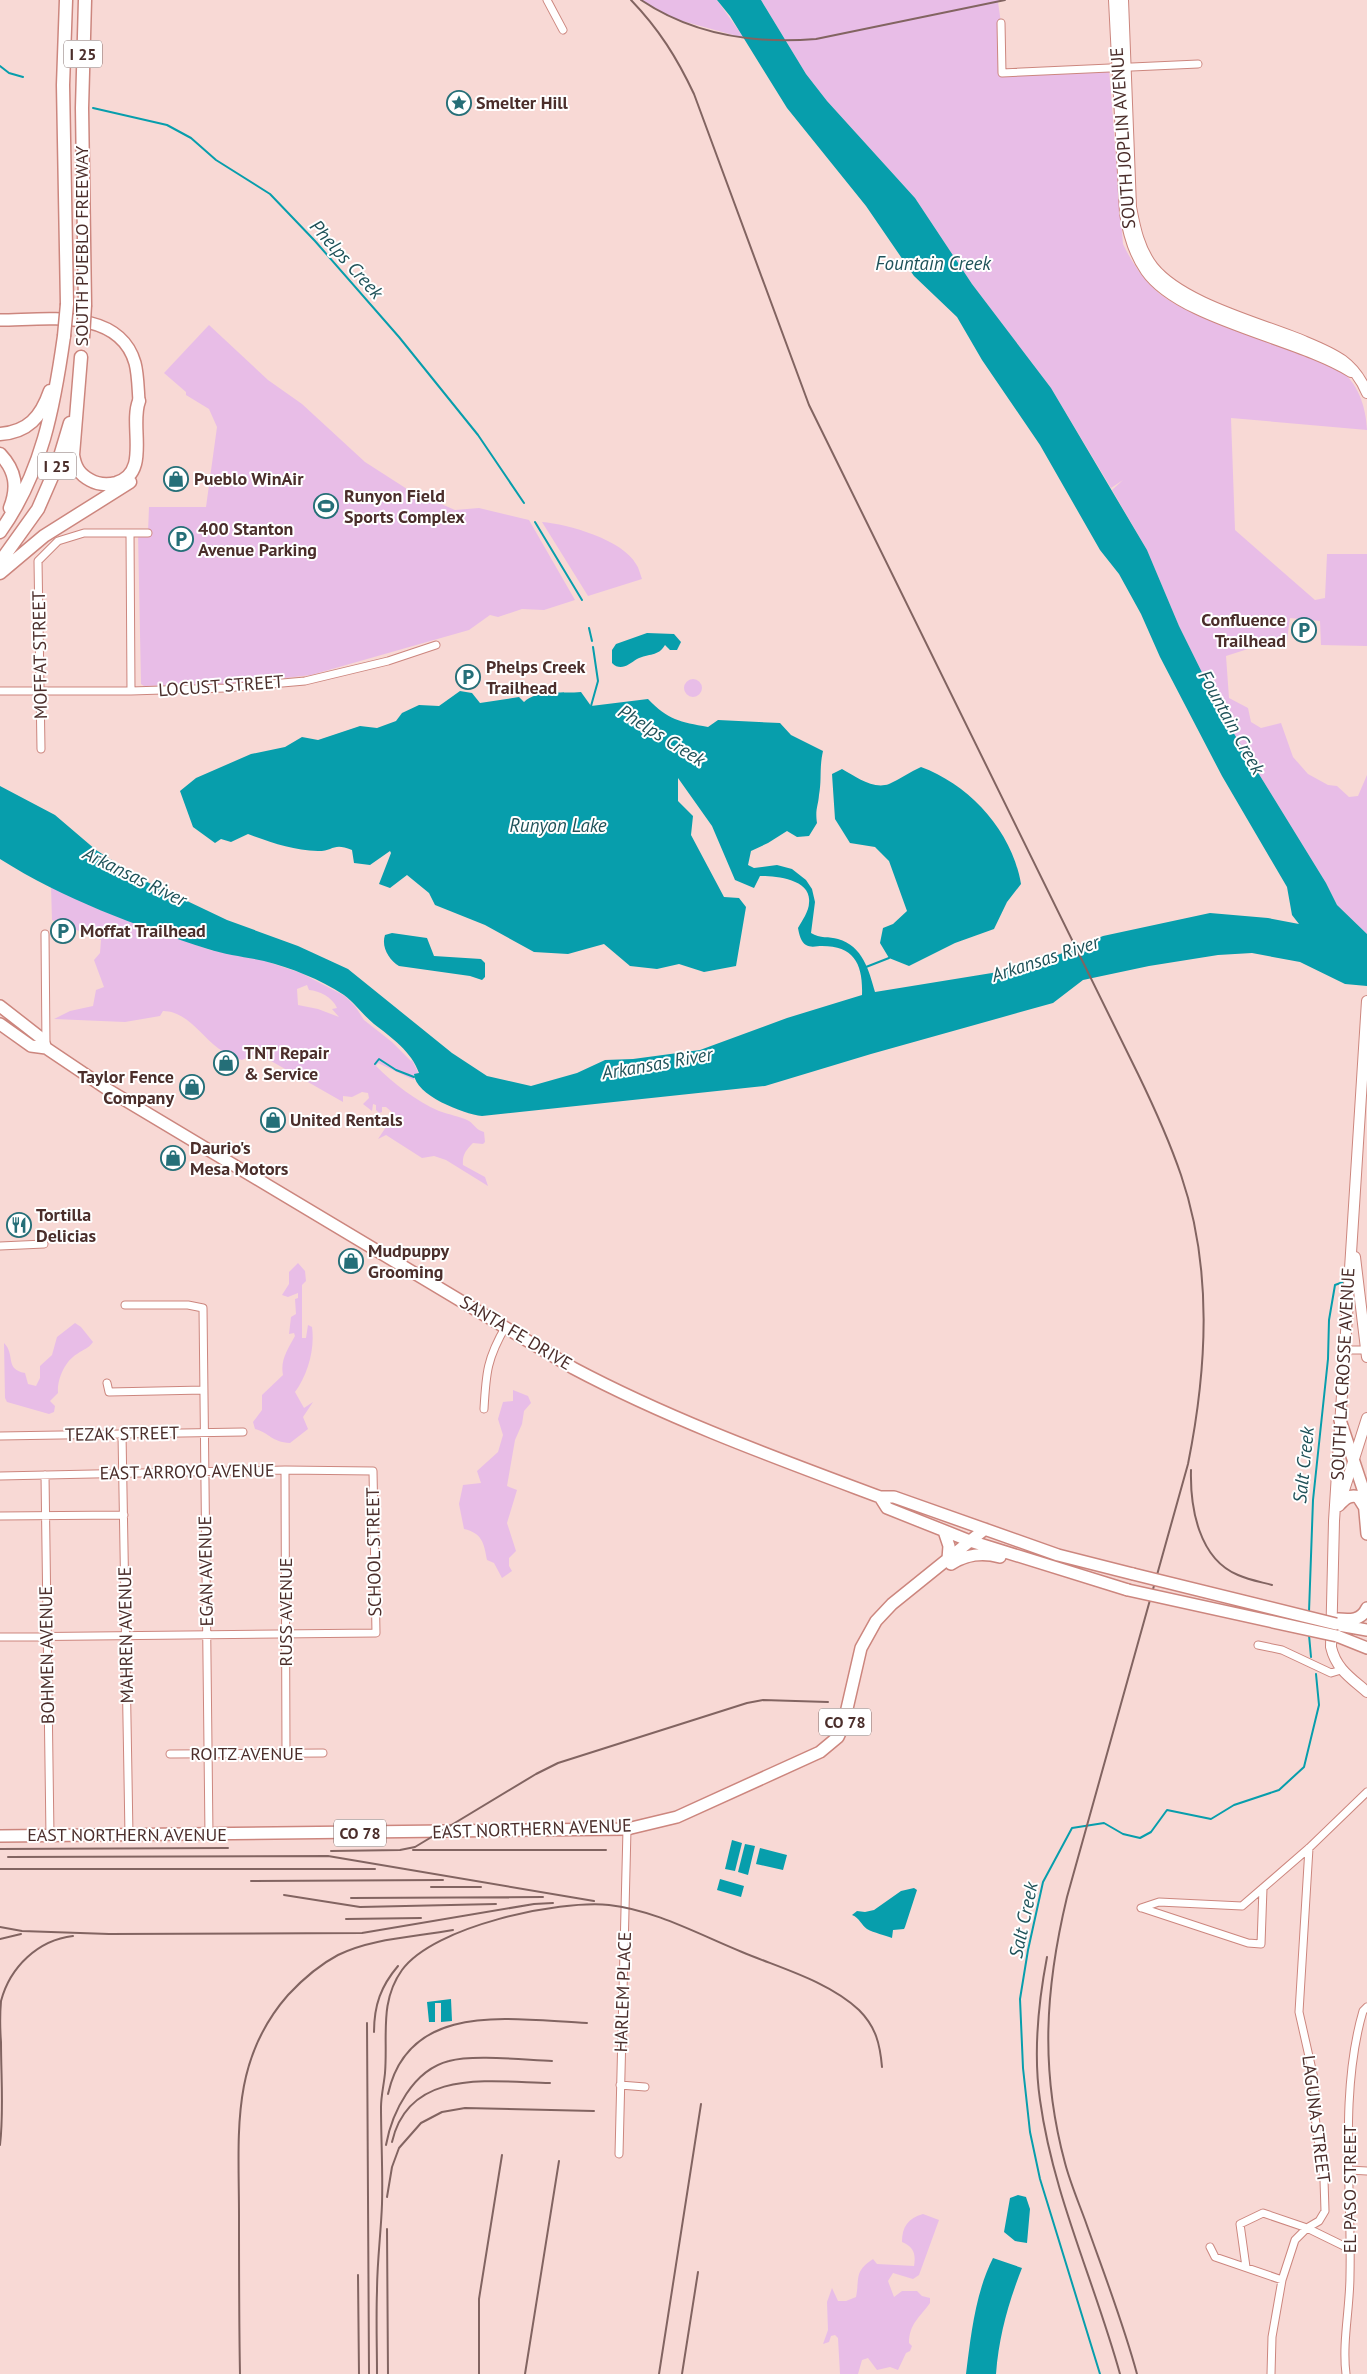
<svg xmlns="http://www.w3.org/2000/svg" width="1367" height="2374" font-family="'PT Sans',sans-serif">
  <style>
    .green { fill: #e8bde7; fill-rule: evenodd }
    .water { fill: #079eac }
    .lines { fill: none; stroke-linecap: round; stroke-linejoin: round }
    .stream { stroke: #079eac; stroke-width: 2 }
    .minor-casing { stroke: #cc867e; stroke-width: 9 }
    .secondary-casing { stroke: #cc867e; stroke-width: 12 }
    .primary-casing { stroke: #cc867e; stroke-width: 14 }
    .motorway-casing { stroke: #cc867e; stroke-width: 15 }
    .minor { stroke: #fff; stroke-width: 7 }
    .secondary { stroke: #fff; stroke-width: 10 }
    .primary { stroke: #fff; stroke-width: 11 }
    .motorway { stroke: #fff; stroke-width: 12 }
    .rail { stroke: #826461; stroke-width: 2 }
    .primary-bridge-casing { stroke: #cc867e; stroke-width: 14; stroke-linecap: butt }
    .motorway-bridge-casing { stroke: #cc867e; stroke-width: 15; stroke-linecap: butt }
    .primary-bridge { stroke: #fff; stroke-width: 11 }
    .motorway-bridge { stroke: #fff; stroke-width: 12 }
    .labels { text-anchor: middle; stroke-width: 4; stroke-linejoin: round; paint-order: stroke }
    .shield { fill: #fff; stroke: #816d6b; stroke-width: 1 }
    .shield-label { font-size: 16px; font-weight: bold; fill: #4b2e2b }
    .poi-label { font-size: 18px; font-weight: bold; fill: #4b2e2b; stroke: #fff; text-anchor: start }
    .street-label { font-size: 18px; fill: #4b2e2b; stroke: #fff }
    .water-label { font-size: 19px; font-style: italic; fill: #1f5259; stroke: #fff }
  </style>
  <rect width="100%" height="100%" fill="#f8d9d5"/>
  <path class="green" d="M641 0H717L744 38 675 19Z
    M761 0H1005L998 2 1001 23 1003 72 1109 69 1123 244C1133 265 1147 286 1167 299 1203 322 1257 337 1298 353 1310 357 1325 361 1337 368 1358 381 1366 407 1367 430L1231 418 1235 530 1315 600 1325 598 1327 554H1367V646L1321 645 1320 621 1290 618 1287 640 1277 641 1269 648H1251L1226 656 1229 698 1248 708 1251 722 1261 728 1281 723 1293 757 1308 774 1328 785 1337 786 1349 797 1358 796 1367 775V934L1337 905 1326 883 1225 719 1179 626 1147 550 1112 490 1123 480 1111 488 1051 388 972 284 915 198 827 101 806 74Z
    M209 325 268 380 302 404 365 462 407 489 455 510 479 508 529 520 575 600 544 610 522 609 498 617 490 615 469 630 311 675 234 684 144 686 141 684 138 533H148L149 507H206L217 427 209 409 186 395V392L164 373Z
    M542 522C568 524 623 540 636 564 639 568 640 574 642 579L588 596Z
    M684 688a9 9 0 1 1 18 0a9 9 0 1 1-18 0Z
    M51 887 100 910 210 950 265 961 301 973 345 996 355 1006 364 1020 392 1042 411 1061 412 1060 419 1074 414 1075V1080L378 1063 376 1066C394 1084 416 1101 439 1111 449 1115 460 1116 469 1121 475 1125 476 1130 484 1132L485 1142 483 1144 473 1143C466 1150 462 1155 463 1165L485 1177 488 1186 446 1160 434 1156 422 1158 386 1135 378 1139 386 1127 383 1125 389 1126 396 1120 393 1113 386 1107H382V1112L379 1113 376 1110V1105L373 1104 372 1111 363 1104 369 1098 368 1093 362 1092 352 1097 343 1096V1102L257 1053 242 1060C236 1058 229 1056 224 1052 204 1041 189 1011 163 1011L160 1016 125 1022 54 1019 70 1011 93 1006 96 990 104 987 94 960 100 953 101 940 52 920ZM307 985 309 990C320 991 332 997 337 1008L332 1009 339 1017 318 1009 298 1005 297 989Z
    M298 1263 305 1271 306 1281 302 1285V1338H306L308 1325 312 1327C315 1349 308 1374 295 1392L304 1408 313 1402 303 1417 308 1429 290 1443C271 1442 270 1433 255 1429L253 1422 262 1410V1395L283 1375C280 1360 288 1349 295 1336L294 1333 289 1334 291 1317 296 1314 295 1299 298 1298V1293L288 1297 282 1295 289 1284V1272Z
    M75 1323 81 1327 93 1342C88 1349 84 1349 77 1354 65 1361 57 1379 58 1393L50 1401 55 1406 54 1412 49 1414 7 1402 5 1398 4 1343C16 1355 4 1369 25 1373L28 1384 36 1386 40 1378V1366L52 1355 57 1337Z
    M513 1390 528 1396 531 1403 524 1411 522 1424 515 1440 507 1486 517 1490 507 1523 516 1551 509 1558V1566L512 1571 502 1578 494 1563 487 1560C484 1543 482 1533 464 1529L459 1504 463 1485 481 1483 477 1471 498 1452 503 1435 498 1419 503 1402 513 1401Z
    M923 2214 939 2220 919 2275 913 2279 893 2273 888 2281 894 2297 902 2291H917L922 2296 930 2298V2303C920 2317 909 2324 909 2343L912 2346 910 2351 906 2353 898 2370 890 2367 877 2370 868 2358 862 2360 858 2374H840L838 2338 835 2335 831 2336 829 2342 823 2344 828 2330 827 2302 832 2288 838 2301H846L856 2297C860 2276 854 2272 873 2259L877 2264 914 2266C916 2254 914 2247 902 2242 902 2227 908 2218 923 2214Z"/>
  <path class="water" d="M717 0H761L806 74 827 101 915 198 972 284 1051 388 1147 550 1179 626 1225 719 1326 883 1337 905 1367 934V986L1345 984 1300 962 1252 953 1218 955 1149 966 1083 980 1053 1003 871 1054 765 1086 482 1116C463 1114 415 1095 414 1074L419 1073C412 1052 391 1037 374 1024 363 1015 355 1003 344 995 320 979 291 968 264 961 246 957 226 955 208 949 137 926 63 899 0 859V786L55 815 96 850 143 880 227 920 298 946 348 969 452 1053 487 1076 531 1086 577 1073 605 1060 633 1059 700 1050 787 1018 862 995C863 965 855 946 822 946 817 946 811 948 806 945 801 942 799 934 798 928 802 921 809 911 809 903 812 879 776 876 760 876L754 888 735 880 712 826 678 778V801L693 816 691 835 724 897 739 898 746 907 736 966 704 972 679 964 657 969 630 966 604 944 568 954 534 952 485 925 435 905 429 893 407 875 390 888 379 884 391 853 390 851 370 865 354 863 352 850C333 842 334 851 318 851 293 850 272 843 248 834L231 842 221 839 215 843 193 827 180 791 196 778 251 754 285 747 302 737 318 740 360 726 377 728 396 721 402 713 419 705 439 706 460 691 472 693 480 703 519 697 524 702C537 689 564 694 581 692L591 706 648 699C668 720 680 722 708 727L718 720 780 723 791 735 823 751C819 769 822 779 819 795 818 807 815 809 817 823L809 836 797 837 787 831 768 843 751 851 748 865 754 868 777 865 792 869 806 880 812 889 815 902 811 933C820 939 829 936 838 939 863 946 869 971 875 992L1029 967 1103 936 1210 913 1268 918 1299 924 1292 915 1287 887 1222 776 1160 657 1141 614 1119 574 1100 550 1040 445 982 360 957 317 914 276 866 206 787 108 730 16Z
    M647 633 674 634 681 642 677 650H670L665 645C658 657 649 653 637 659 629 664 621 672 612 663V650L616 644Z
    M921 767C970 785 1012 831 1021 884L1007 902 994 929 955 943 909 966 889 958 880 943 883 928 893 924 907 911 889 861 875 847 850 843 835 819 832 774 842 769C855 776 873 790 889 784 900 779 910 772 921 767Z
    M392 933 427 938 434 956 481 959 485 963V977L482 980 470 976 399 966C389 960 381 947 385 935Z
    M732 1840 742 1843 735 1871 725 1869Z
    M745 1844 755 1846 748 1875 738 1872Z
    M760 1848 787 1855 783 1870 756 1864Z
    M720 1879 744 1886 741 1897 717 1890Z
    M914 1888 917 1890 905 1927 904 1929 893 1930 892 1938C885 1935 874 1933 867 1929 861 1925 860 1918 852 1915L857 1911 865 1912 874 1910 901 1891Z
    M451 1999 452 2021 441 2022V2003H435V2022H429L427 2002Z
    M1018 2195 1026 2197 1030 2209 1027 2243 1015 2241 1004 2232 1010 2198Z
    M993 2258 1022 2268C1008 2304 999 2336 996 2374H966C971 2335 975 2294 993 2258Z"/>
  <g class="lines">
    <path class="stream" d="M0 66 9 73 23 77
      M93 108 167 125 191 138 216 160 270 194 315 241 399 337 478 435 524 503
      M535 522 582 600
      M589 628 592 641
      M592 707 591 706 598 681 593 647
      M866 967 889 958
      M375 1064 379 1059 396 1070 414 1077
      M1309 1612 1313 1500 1328 1359 1329 1320 1335 1285 1343 1282
      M1309 1635 1311 1657
      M1100 2374 1040 2179 1030 2132 1023 2068 1020 1999 1028 1950 1043 1882 1072 1828 1104 1823 1123 1834 1140 1838 1151 1832 1167 1810 1211 1819 1234 1805 1279 1790 1304 1767 1319 1705 1316 1674"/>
    <defs>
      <path id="minor" d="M547 0 563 30
        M1001 23 1002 73 1198 64
        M130 533 131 691
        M0 691H131L225 688 305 681 388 661 436 645
        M41 749 38 561 58 541 84 533H148
        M45 934 46 1046
        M0 1246 44 1244
        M125 1305H188L203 1308 209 1835
        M1344 1350H1366
        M107 1383 109 1392 204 1390
        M484 1409C486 1373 487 1358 506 1326
        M122 1434 129 1835
        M0 1436 243 1432
        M285 1470 286 1754
        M45 1475 50 1836
        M0 1476 285 1470 373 1471 376 1633 0 1637
        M0 1516 124 1515
        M1258 1645 1282 1650 1331 1673 1341 1670
        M170 1754 323 1753
        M1141 1908 1159 1902 1242 1906 1309 1848 1367 1792
        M1142 1908 1248 1943 1261 1944 1263 1888
        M620 2085 645 2087
        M619 2154 627 1829
        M1349 2170 1367 2171
        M1210 2247 1215 2257 1282 2280
        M1246 2267 1240 2224 1263 2213 1307 2228 1350 2249
        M1271 2374 1272 2337 1282 2280 1295 2240 1307 2228 1319 2221 1325 2211 1324 2180 1314 2110 1315 2083 1299 2012 1309 1848
        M1346 2374C1342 2342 1350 2308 1350 2275 1352 2190 1339 2093 1363 2011L1367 2007"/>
      <path id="secondary" d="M1114 0 1125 213C1128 233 1134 254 1146 271 1180 320 1297 338 1351 372
        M1123 0 1131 207C1135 228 1139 249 1153 267 1183 304 1261 323 1306 342 1335 354 1354 362 1367 393
        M1367 1001 1334 1521 1331 1647C1336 1669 1351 1678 1367 1692
        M1355 1257 1367 1357
        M1339 1506 1367 1418"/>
      <path id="primary" d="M0 320C44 320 119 307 135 363 138 374 138 388 139 401
        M0 1006 41 1038 46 1048
        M0 1024 31 1046 46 1048 110 1091 573 1368C671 1420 776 1458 880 1497H894L1058 1555 1133 1574
        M1340 1420 1363 1489 1367 1534
        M880 1497 887 1508 970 1541 1128 1590
        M1339 1505C1345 1499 1350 1494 1358 1497L1365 1508
        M944 1531 949 1546 948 1559
        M951 1564C967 1554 982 1552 1000 1557
        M1338 1619C1350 1620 1361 1621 1367 1608
        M1339 1625 1367 1630
        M1337 1636 1367 1648
        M0 1836 627 1829 677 1817 820 1752 838 1737 843 1726 861 1648 876 1621 892 1604 985 1529"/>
      <path id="motorway" d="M66 0 63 85 67 304
        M85 305 82 108 85 0
        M81 357 73 455C75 467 79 474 90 480 97 484 107 485 116 483 151 473 129 426 139 401
        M0 434C28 432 41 417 50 391
        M0 454C16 471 18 487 10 508
        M0 532C42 473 54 407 64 336
        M0 562 38 509 58 463 70 423
        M0 573 44 536 130 482"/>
    </defs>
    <use href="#minor" class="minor-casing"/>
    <use href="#secondary" class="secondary-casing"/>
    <use href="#primary" class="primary-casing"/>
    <use href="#motorway" class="motorway-casing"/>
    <use href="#minor" class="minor"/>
    <use href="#secondary" class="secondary"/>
    <use href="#primary" class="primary"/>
    <use href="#motorway" class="motorway"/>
    <path class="rail" d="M631 0C659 29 677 58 694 94L809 405 1138 1074C1154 1107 1169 1140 1181 1175 1213 1269 1207 1369 1188 1464L1067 1897C1045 1989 1040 2070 1065 2163 1070 2182 1078 2201 1085 2220 1103 2271 1123 2322 1137 2374
      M641 0C693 35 755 44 816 39L1005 0
      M1191 1470C1190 1508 1199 1559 1238 1575 1249 1580 1261 1582 1272 1585
      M0 1849 228 1848
      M413 1850H606
      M331 1851 400 1850 415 1847 536 1774 558 1763 747 1703 763 1700 828 1702
      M8 1857 328 1856 594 1901
      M0 1869H375
      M251 1881 443 1880
      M431 1887H481
      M284 1895 360 1907 496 1904
      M351 1898 543 1897
      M346 1919 421 1918
      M0 1927 22 1931 109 1934 362 1933 534 1904 553 1903
      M0 1939 21 1934
      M1047 1957C1038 2004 1033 2052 1040 2100 1053 2195 1095 2283 1120 2374
      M367 2023 369 2374
      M374 2032C374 2005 381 1986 398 1966
      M388 2094C409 1999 514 2020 587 2023
      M392 2142C409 2067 492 2082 550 2083
      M0 2145C4 2111 1 2077 1 2042 0 2029 0 2013 1 2001 10 1967 38 1940 73 1936
      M386 2145C392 2112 413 2070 449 2061 473 2054 525 2060 552 2061
      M387 2197 392 2167 399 2148 421 2123 442 2112 465 2108 594 2111
      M387 2229 388 2374
      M358 2275 359 2374
      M240 2374C239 2321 239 2268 239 2215 239 2134 230 2061 288 1995 302 1980 319 1965 338 1955 372 1938 416 1937 453 1930
      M377 2374C377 2347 376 2319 377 2291 377 2262 381 2233 382 2204 383 2172 381 2139 381 2107 381 2096 384 2084 385 2073 388 2037 379 2002 402 1970 434 1926 558 1900 609 1905 655 1910 700 1935 742 1952 780 1968 828 1981 859 2010 876 2027 880 2044 882 2067
      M479 2374V2299L502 2155
      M525 2374 559 2161
      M659 2374 701 2104
      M682 2374 698 2272"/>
    <defs>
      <path id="primary-bridge" d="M1133 1574 1336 1624
        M1128 1590 1337 1636"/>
      <path id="motorway-bridge" d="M64 336 67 304
        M83 338 85 305"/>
    </defs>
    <use href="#primary-bridge" class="primary-bridge-casing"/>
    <use href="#motorway-bridge" class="motorway-bridge-casing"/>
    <use href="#primary-bridge" class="primary-bridge"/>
    <use href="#motorway-bridge" class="motorway-bridge"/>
  </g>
  <defs>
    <symbol id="sight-ring" viewBox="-11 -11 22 22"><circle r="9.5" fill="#fff" stroke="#256f78" stroke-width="1.5"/><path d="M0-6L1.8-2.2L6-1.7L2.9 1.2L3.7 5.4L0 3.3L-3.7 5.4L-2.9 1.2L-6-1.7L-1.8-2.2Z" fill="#256f78"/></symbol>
    <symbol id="shop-ring" viewBox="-11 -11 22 22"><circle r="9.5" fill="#fff" stroke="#256f78" stroke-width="1.5"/><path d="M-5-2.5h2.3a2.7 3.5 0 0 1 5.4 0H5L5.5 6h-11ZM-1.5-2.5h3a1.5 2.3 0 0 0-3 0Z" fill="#256f78"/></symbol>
    <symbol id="stadium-ring" viewBox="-11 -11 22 22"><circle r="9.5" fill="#fff" stroke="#256f78" stroke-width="1.5"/><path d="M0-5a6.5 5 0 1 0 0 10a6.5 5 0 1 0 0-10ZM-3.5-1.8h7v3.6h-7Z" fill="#256f78"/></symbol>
    <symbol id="parking-ring" viewBox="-11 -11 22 22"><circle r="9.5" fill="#fff" stroke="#256f78" stroke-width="1.5"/><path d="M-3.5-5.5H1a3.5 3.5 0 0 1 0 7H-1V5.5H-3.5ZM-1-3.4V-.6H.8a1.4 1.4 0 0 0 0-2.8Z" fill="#256f78"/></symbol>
    <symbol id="restaurant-ring" viewBox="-11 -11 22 22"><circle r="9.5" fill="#fff" stroke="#256f78" stroke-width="1.5"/><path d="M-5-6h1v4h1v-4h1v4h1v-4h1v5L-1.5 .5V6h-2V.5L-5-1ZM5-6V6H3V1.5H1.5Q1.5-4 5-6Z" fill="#256f78"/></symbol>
  </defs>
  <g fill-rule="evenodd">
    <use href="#sight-ring" x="445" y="89" width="28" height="28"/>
    <use href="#shop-ring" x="162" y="465" width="28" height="28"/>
    <use href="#stadium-ring" x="312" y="492" width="28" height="28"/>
    <use href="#parking-ring" x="167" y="525" width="28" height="28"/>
    <use href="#parking-ring" x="1290" y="616" width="28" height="28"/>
    <use href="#parking-ring" x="454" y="663" width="28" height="28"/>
    <use href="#parking-ring" x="49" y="917" width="28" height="28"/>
    <use href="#shop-ring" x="212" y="1049" width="28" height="28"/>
    <use href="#shop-ring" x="178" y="1073" width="28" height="28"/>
    <use href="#shop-ring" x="259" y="1106" width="28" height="28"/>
    <use href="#shop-ring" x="159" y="1144" width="28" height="28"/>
    <use href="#restaurant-ring" x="5" y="1211" width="28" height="28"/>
    <use href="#shop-ring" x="337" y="1247" width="28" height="28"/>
  </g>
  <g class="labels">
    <g class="shield">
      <rect x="64" y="40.5" width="38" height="27" rx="4"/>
      <rect x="38" y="452.5" width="38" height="27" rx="4"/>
      <rect x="819" y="1708.5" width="52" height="27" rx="4"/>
      <rect x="334" y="1819.5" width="52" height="27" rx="4"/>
    </g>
    <g class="shield-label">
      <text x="83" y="60">I 25</text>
      <text x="57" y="472">I 25</text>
      <text x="845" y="1728">CO 78</text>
      <text x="360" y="1839">CO 78</text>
    </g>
    <g class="poi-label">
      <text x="476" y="109">Smelter Hill</text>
      <text x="194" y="485">Pueblo WinAir</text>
      <text x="344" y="502">Runyon Field<tspan x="344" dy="21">Sports Complex</tspan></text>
      <text x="198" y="535">400 Stanton<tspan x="198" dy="21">Avenue Parking</tspan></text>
      <text x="1286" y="626" text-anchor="end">Confluence<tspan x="1286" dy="21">Trailhead</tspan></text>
      <text x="486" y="673">Phelps Creek<tspan x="486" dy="21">Trailhead</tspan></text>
      <text x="80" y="937">Moffat Trailhead</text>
      <text x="244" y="1059">TNT Repair<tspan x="244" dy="21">&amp; Service</tspan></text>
      <text x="174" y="1083" text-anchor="end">Taylor Fence<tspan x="174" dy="21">Company</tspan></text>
      <text x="290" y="1126">United Rentals</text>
      <text x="190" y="1154">Daurio's<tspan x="190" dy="21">Mesa Motors</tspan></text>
      <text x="36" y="1221">Tortilla<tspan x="36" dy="21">Delicias</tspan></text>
      <text x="368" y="1257">Mudpuppy<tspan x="368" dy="21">Grooming</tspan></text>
    </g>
    <g class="street-label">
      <text transform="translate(1123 138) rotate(-94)" y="6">SOUTH JOPLIN AVENUE</text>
      <text transform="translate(82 246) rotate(-90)" y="6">SOUTH PUEBLO FREEWAY</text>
      <text transform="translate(40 655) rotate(-91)" y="6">MOFFAT STREET</text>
      <text transform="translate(221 686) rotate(-4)" y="6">LOCUST STREET</text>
      <text transform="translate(516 1333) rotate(31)" y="6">SANTA FE DRIVE</text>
      <text transform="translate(1343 1374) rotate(-87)" y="6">SOUTH LA CROSSE AVENUE</text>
      <text transform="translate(122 1434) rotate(-1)" y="6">TEZAK STREET</text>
      <text transform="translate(187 1472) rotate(-1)" y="6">EAST ARROYO AVENUE</text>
      <text transform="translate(374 1552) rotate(-91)" y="6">SCHOOL STREET</text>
      <text transform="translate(206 1571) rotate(-91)" y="6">EGAN AVENUE</text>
      <text transform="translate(286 1612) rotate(-90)" y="6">RUSS AVENUE</text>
      <text transform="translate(126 1635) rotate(-91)" y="6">MAHREN AVENUE</text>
      <text transform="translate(47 1655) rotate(-91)" y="6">BOHMEN AVENUE</text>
      <text x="247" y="1760">ROITZ AVENUE</text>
      <text transform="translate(532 1829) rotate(-2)" y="6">EAST NORTHERN AVENUE</text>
      <text x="127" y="1841">EAST NORTHERN AVENUE</text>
      <text transform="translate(623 1992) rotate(-88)" y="6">HARLEM PLACE</text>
      <text transform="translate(1316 2119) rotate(83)" y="6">LAGUNA STREET</text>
      <text transform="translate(1350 2189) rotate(-90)" y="6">EL PASO STREET</text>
    </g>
    <g class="water-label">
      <text transform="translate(347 259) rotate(48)" y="7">Phelps Creek</text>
      <text x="933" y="270">Fountain Creek</text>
      <text transform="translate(1232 722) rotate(61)" y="7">Fountain Creek</text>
      <text transform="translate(662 735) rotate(32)" y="7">Phelps Creek</text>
      <text x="558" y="832">Runyon Lake</text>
      <text transform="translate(135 876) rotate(26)" y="7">Arkansas River</text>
      <text transform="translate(1045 958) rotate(-18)" y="7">Arkansas River</text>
      <text transform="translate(657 1063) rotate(-10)" y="7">Arkansas River</text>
      <text transform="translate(1303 1465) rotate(-84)" y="7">Salt Creek</text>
      <text transform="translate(1023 1920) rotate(-78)" y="7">Salt Creek</text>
    </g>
  </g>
</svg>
